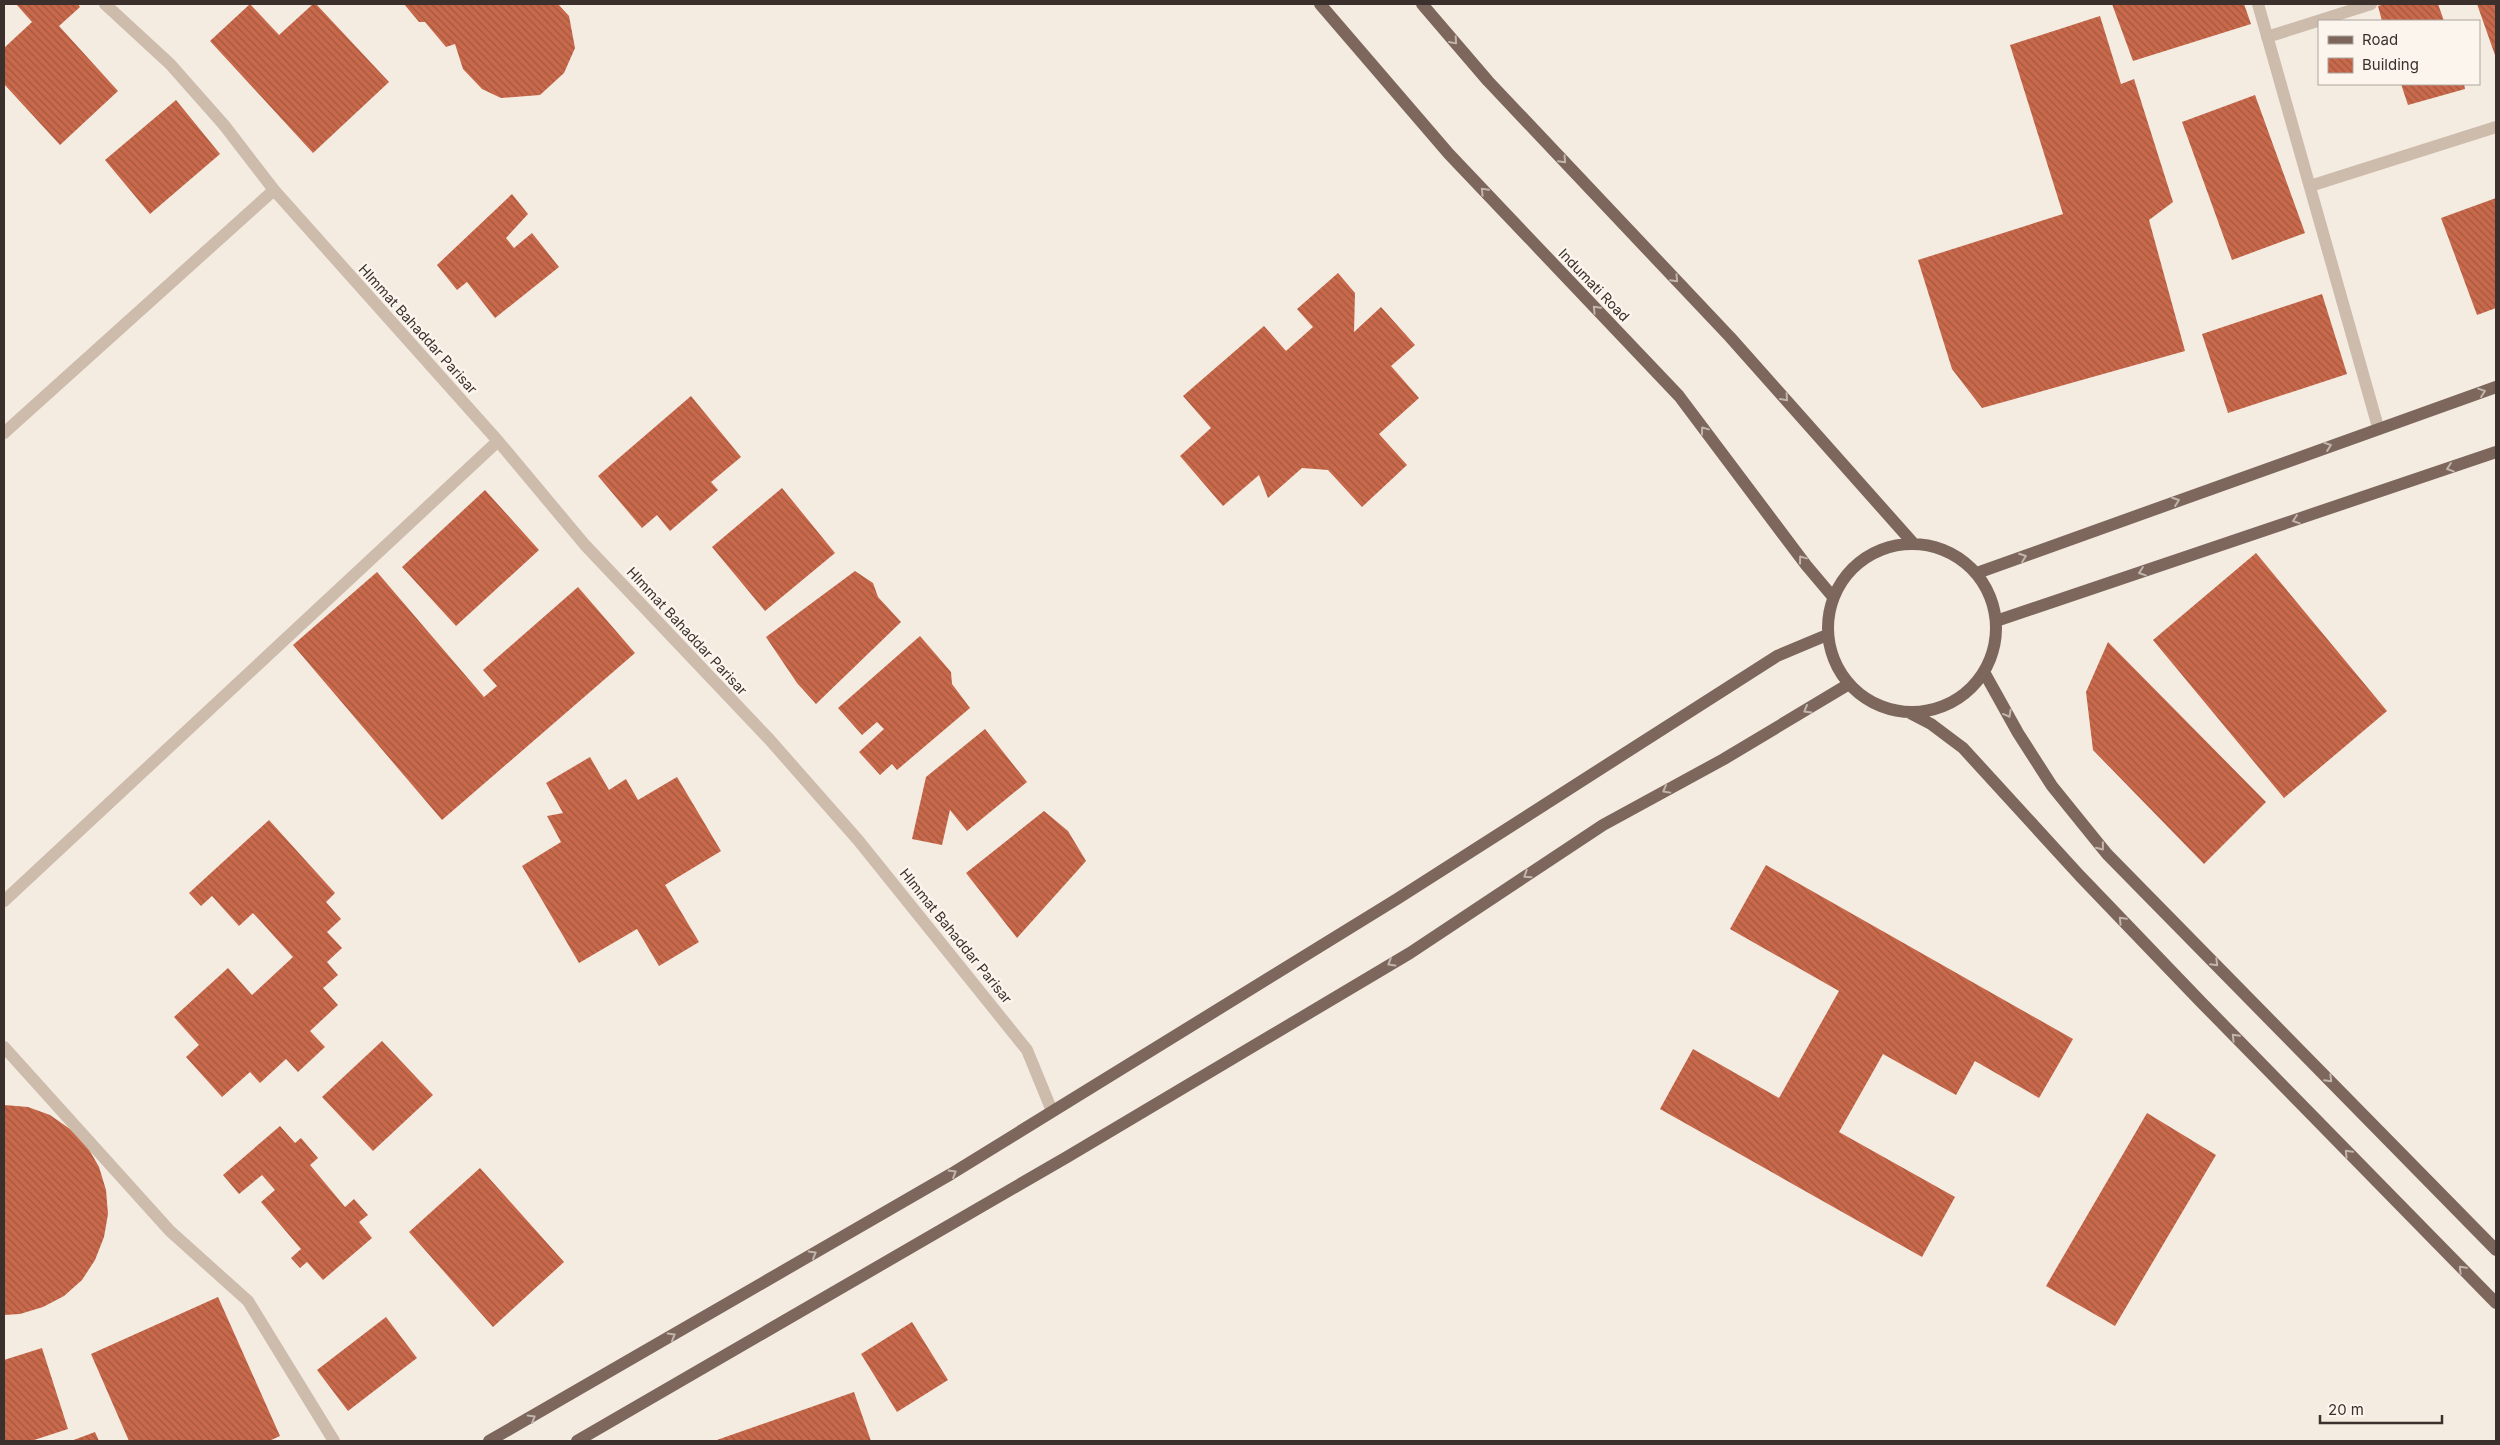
<svg xmlns="http://www.w3.org/2000/svg" width="2500" height="1445" font-family="Inter,sans-serif">
  <style>
    .building { fill: url(#building-back-hatch) }
    .lines { fill: none; stroke-linecap: round; stroke-linejoin: round }
    .minor { stroke: #cdbbac; stroke-width: 12 }
    .major { stroke: #7d675c; stroke-width: 12 }
    .oneway { stroke: #c2b5ac }
    .labels { text-anchor: middle; stroke-width: 5; stroke-linejoin: round; paint-order: stroke }
    .street-label { font-size: 14px; fill: #3b302b; stroke: #fbf5ee }
  </style>
  <defs>
    <pattern id="building-back-hatch" width="6" height="6" patternUnits="userSpaceOnUse" patternTransform="scale(1.25)"><rect width="6" height="6" fill="#c8694b"/><path d="M-1 5l2 2M0 0l6 6M5-1l2 2" fill="none" stroke="#a4573f"/></pattern>
  </defs>
  <rect width="100%" height="100%" fill="#f4ebe1"/>
  <path class="building" d="M16 4H78L80 7 59 26 118 91 60 145 4 84V48L32 22Z
    M250 4 279 35 313 4H316L389 82 313 153 210 41Z
    M404 4H558L569 16 575 48 564 73 540 95 501 98 482 89 463 69 455 44 446 47 425 22H419Z
    M2112 4H2244L2251 24 2133 61Z
    M2385 4H2438L2444 21H2382L2378 6Z
    M2477 4H2496V58Z
    M2100 16 2121 84 2134 79 2173 202 2149 220 2185 351 1982 408 1952 369 1918 260 2063 214 2010 45Z
    M2401 84H2464L2465 89 2408 105Z
    M2255 95 2305 233 2232 260 2182 122Z
    M176 100 220 154 150 214 105 160Z
    M512 194 528 214 506 238 514 248 532 233 559 267 495 318 467 282 457 290 437 265Z
    M2496 198V308L2477 315 2441 218Z
    M1338 273 1355 293 1354 332 1381 307 1415 345 1391 366 1419 398 1379 434 1407 465 1362 507 1328 470 1302 468 1268 498 1259 475 1223 506 1180 456 1211 428 1183 396 1264 326 1286 351 1313 327 1297 309Z
    M2322 294 2347 374 2228 413 2202 334Z
    M691 396 741 457 711 482 718 490 670 531 657 515 642 528 598 476Z
    M782 488 835 553 765 611 712 547Z
    M485 490 539 550 456 626 402 567Z
    M2256 553 2387 711 2284 798 2153 640Z
    M855 571 873 583 878 597 901 622 816 704 797 683 766 637Z
    M377 572 484 697 497 686 483 670 578 587 635 653 442 820 293 645Z
    M920 636 951 672 952 684 970 708 897 770 892 764 880 775 859 752 884 729 877 722 862 735 838 708Z
    M2108 642 2266 802 2204 864 2093 750 2086 692Z
    M985 729 1027 782 967 831 950 810 942 845 912 839 926 777Z
    M590 757 609 790 626 779 638 800 677 777 721 851 665 885 699 942 659 966 637 929 579 963 522 866 561 842 547 816 563 813 546 783Z
    M1044 811 1068 831 1086 861 1017 938 966 873Z
    M269 820 335 893 326 902 341 919 327 932 342 948 327 962 338 975 323 988 338 1005 310 1031 325 1047 298 1072 286 1059 260 1083 250 1072 222 1097 186 1057 199 1045 174 1017 228 968 252 995 293 957 253 913 239 926 212 896 201 906 189 893Z
    M1766 865 2073 1039 2039 1098 1975 1061 1956 1095 1883 1054 1839 1132 1955 1197 1922 1257 1660 1109 1693 1049 1779 1098 1839 991 1730 929Z
    M382 1041 433 1095 373 1151 322 1097Z
    M4 1105 28 1107 50 1115 70 1129 87 1146 99 1167 106 1190 108 1214 104 1237 95 1260 82 1280 64 1296 43 1307 20 1314 4 1315Z
    M2147 1113 2216 1155 2115 1326 2046 1286Z
    M280 1126 295 1143 301 1138 318 1158 310 1165 345 1207 354 1199 368 1215 359 1222 372 1238 323 1280 307 1262 300 1268 291 1258 301 1249 261 1202 275 1190 262 1175 239 1194 223 1175Z
    M480 1168 564 1262 493 1327 409 1232Z
    M218 1297 280 1436 269 1441H129L91 1354Z
    M386 1317 417 1358 348 1411 317 1370Z
    M912 1322 948 1380 897 1412 861 1354Z
    M42 1348 68 1429 31 1441H4V1360Z
    M854 1392 871 1441H714Z
    M95 1432 99 1441H71Z"/>
  <g class="lines">
    <path class="minor" d="M105 4 170 64 224 125 274 190 498 441 585 545 769 739 858 840 1027 1050 1052 1111
      M2258 4 2378 427
      M2267 37 2371 4
      M2310 186 2496 127
      M4 433 274 190
      M4 901 498 441
      M4 1047 170 1231 248 1301 334 1441"/>
    <path class="major" d="M1320 4 1449 154 1679 396 1806 565 1833 597
      M1422 4 1488 81 1730 337 1913 543
      M1828 628a84 84 0 1 1 168 0a84 84 0 1 1-168 0Z
      M1977 573 2496 387
      M1996 621 2496 452
      M1984 672 2018 733 2052 786 2107 854 2496 1250
      M1908 712 1931 724 1963 748 2080 876 2201 1002 2496 1303
      M489 1441 951 1174 1397 899 1777 656 1827 635
      M577 1441 1067 1157 1410 953 1603 825 1724 759 1849 684"/>
  </g>
  <defs><path id="oneway-chevron" d="M-2-3.5L2.5 0L-2 3.5" fill="none" stroke-width="1.6" stroke-linecap="round" stroke-linejoin="round" transform="scale(1.25)"/></defs>
  <g class="oneway">
    <use href="#oneway-chevron" transform="translate(1454 41) rotate(49)"/>
    <use href="#oneway-chevron" transform="translate(1563 160) rotate(47)"/>
    <use href="#oneway-chevron" transform="translate(1484 191) rotate(-134)"/>
    <use href="#oneway-chevron" transform="translate(1675 279) rotate(47)"/>
    <use href="#oneway-chevron" transform="translate(1596 309) rotate(-134)"/>
    <use href="#oneway-chevron" transform="translate(2482 392) rotate(-19)"/>
    <use href="#oneway-chevron" transform="translate(1785 398) rotate(48)"/>
    <use href="#oneway-chevron" transform="translate(1704 430) rotate(-127)"/>
    <use href="#oneway-chevron" transform="translate(2328 446) rotate(-20)"/>
    <use href="#oneway-chevron" transform="translate(2450 468) rotate(161)"/>
    <use href="#oneway-chevron" transform="translate(2176 501) rotate(-20)"/>
    <use href="#oneway-chevron" transform="translate(2296 520) rotate(161)"/>
    <use href="#oneway-chevron" transform="translate(2023 557) rotate(-20)"/>
    <use href="#oneway-chevron" transform="translate(1802 559) rotate(-127)"/>
    <use href="#oneway-chevron" transform="translate(2142 572) rotate(161)"/>
    <use href="#oneway-chevron" transform="translate(1807 710) rotate(150)"/>
    <use href="#oneway-chevron" transform="translate(2008 714) rotate(61)"/>
    <use href="#oneway-chevron" transform="translate(1666 790) rotate(151)"/>
    <use href="#oneway-chevron" transform="translate(2101 847) rotate(52)"/>
    <use href="#oneway-chevron" transform="translate(1527 875) rotate(147)"/>
    <use href="#oneway-chevron" transform="translate(2122 920) rotate(-134)"/>
    <use href="#oneway-chevron" transform="translate(1391 963) rotate(149)"/>
    <use href="#oneway-chevron" transform="translate(2215 963) rotate(45)"/>
    <use href="#oneway-chevron" transform="translate(2235 1037) rotate(-134)"/>
    <use href="#oneway-chevron" transform="translate(2329 1079) rotate(45)"/>
    <use href="#oneway-chevron" transform="translate(2348 1153) rotate(-134)"/>
    <use href="#oneway-chevron" transform="translate(953 1173) rotate(-31)"/>
    <use href="#oneway-chevron" transform="translate(813 1254) rotate(-30)"/>
    <use href="#oneway-chevron" transform="translate(2462 1269) rotate(-134)"/>
    <use href="#oneway-chevron" transform="translate(672 1336) rotate(-30)"/>
    <use href="#oneway-chevron" transform="translate(532 1418) rotate(-30)"/>
  </g>
  <g class="labels">
    <g class="street-label">
      <text transform="translate(1594 285) rotate(46)" y="5">Indumati Road</text>
      <text transform="translate(418 329) rotate(48)" y="5">HImmat Bahaddar Parisar</text>
      <text transform="translate(687 631) rotate(47)" y="5">HImmat Bahaddar Parisar</text>
      <text transform="translate(956 936) rotate(51)" y="5">HImmat Bahaddar Parisar</text>
    </g>
  </g>
  <rect width="2500" height="1445" fill="none" stroke="#3b302b" stroke-width="10"/>
  <rect x="2318" y="20" width="162" height="65" fill="#fbf5ee" stroke="#aea6a0"/>
  <rect x="2328" y="36" width="25" height="8" fill="#7d675c" stroke="#aea6a0"/>
  <text x="2362" y="45" font-size="15" fill="#3b302b">Road</text>
  <rect x="2328" y="58" width="25" height="15" fill="url(#building-back-hatch)" stroke="#aea6a0"/>
  <text x="2362" y="70" font-size="15" fill="#3b302b">Building</text>
  <path d="M2320 1415v8h122v-8" fill="none" stroke="#3b302b" stroke-width="2.5"/>
  <text x="2328" y="1415" font-size="15" fill="#3b302b" stroke="#fbf5ee" stroke-width="4" paint-order="stroke">20 m</text>
</svg>
